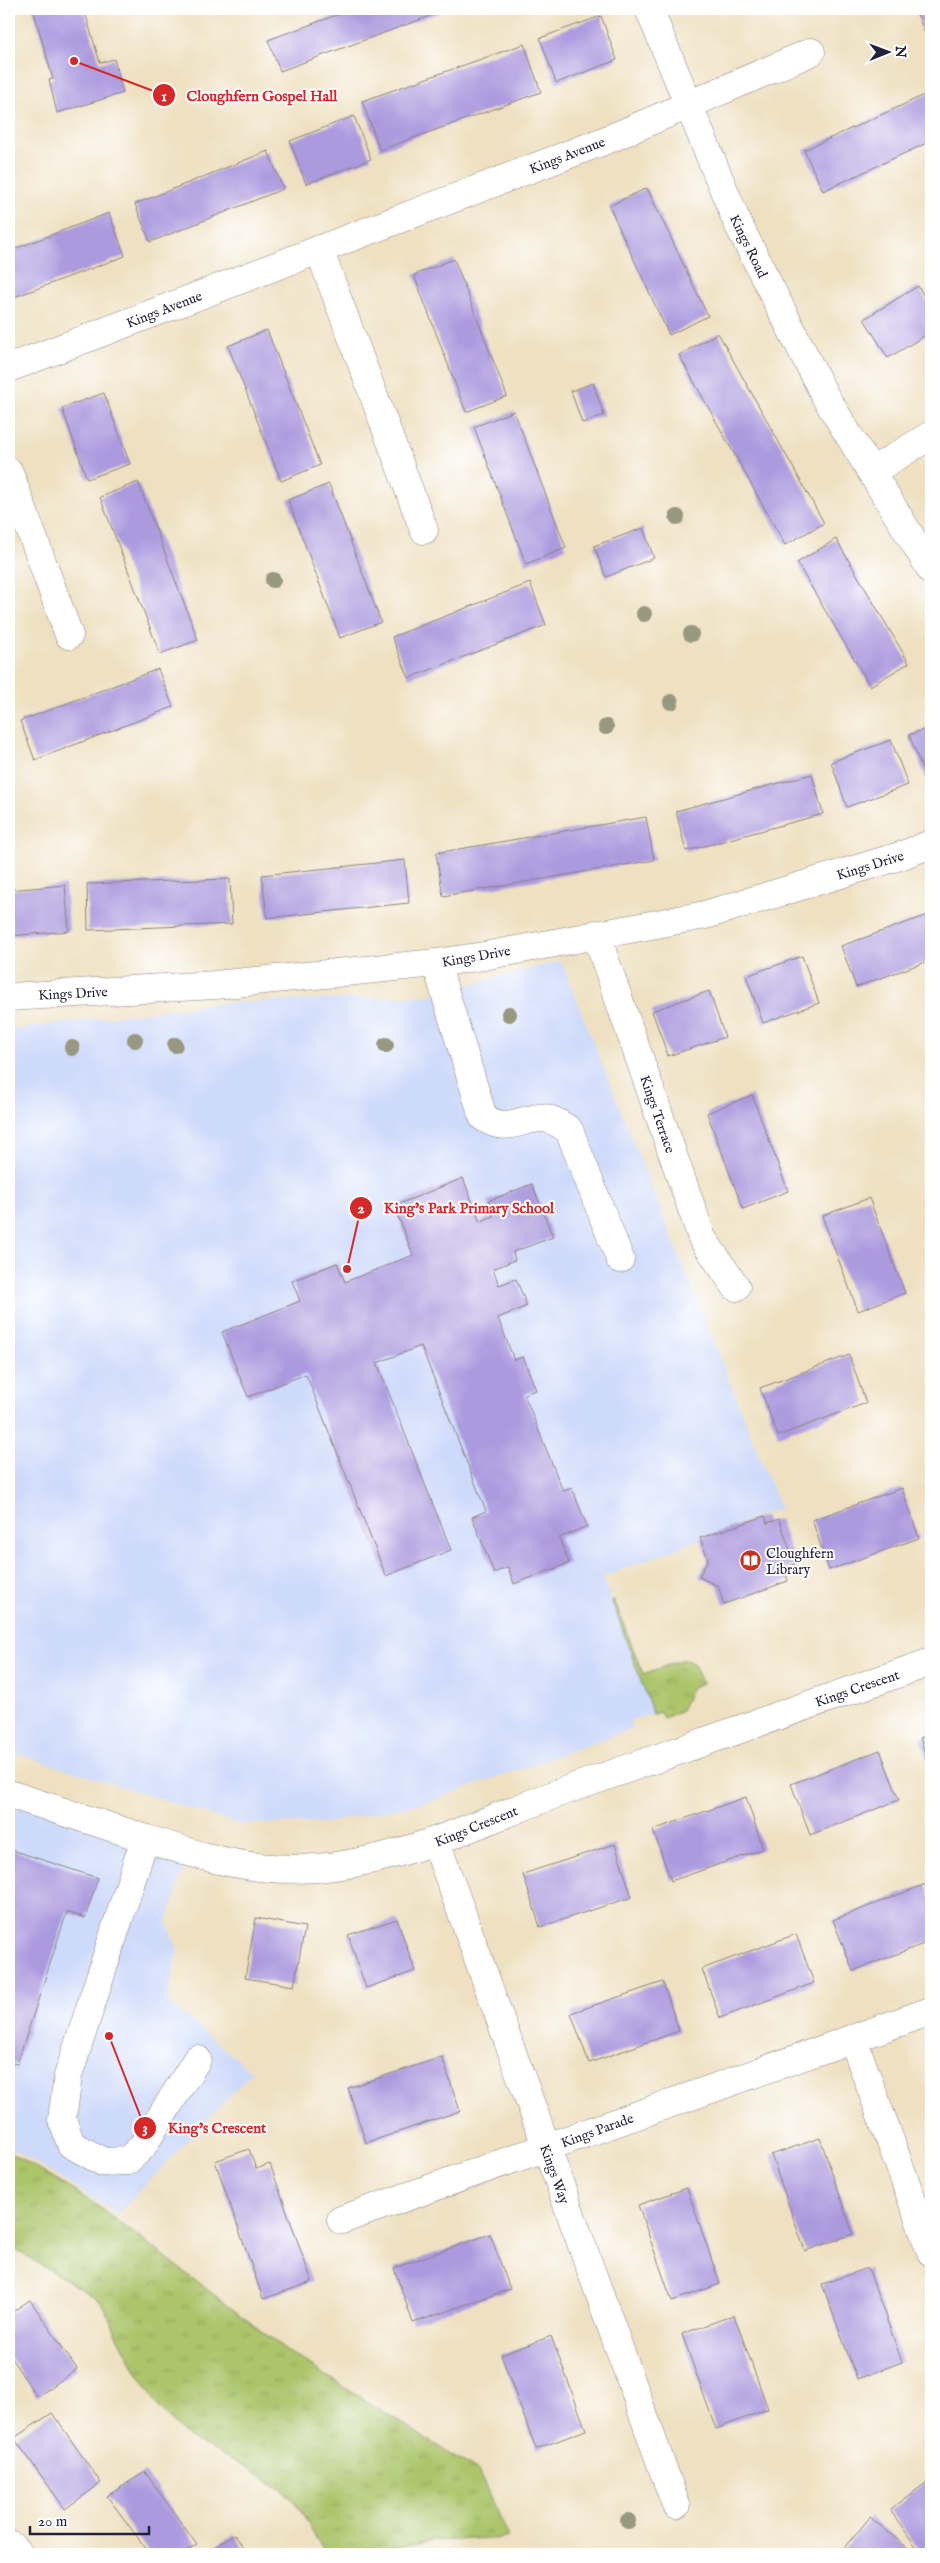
<svg xmlns="http://www.w3.org/2000/svg" width="940" height="2563" font-family="'IM FELL English',serif">
  <style>
    .built { fill: #cedafa }
    .grass { fill: url(#grass-tufts); stroke: #677453 }
    .building { fill: #ab9ade }
    .lines { fill: none; stroke-linecap: round; stroke-linejoin: round }
    .minor-casing { stroke: #88817e; stroke-width: 29 }
    .minor { stroke: #fff; stroke-width: 28 }
    .tree { fill: #989780 }
    .labels { text-anchor: middle; stroke-width: 4; stroke-linejoin: round; paint-order: stroke }
    .street-label { font-size: 14px; fill: #22223b; stroke: #fff }
    .poi-label { font-size: 14px; fill: #22223b; stroke: #fff; text-anchor: start }
    .leader { fill: none; stroke: #d62828; stroke-width: 2 }
    .callout-dot { fill: #d62828; stroke: #fff; stroke-width: 2 }
    .mark-label { font-size: 15px; text-anchor: middle; font-weight: bold; fill: #fff }
    .callout-label { font-size: 15px; text-anchor: middle; font-weight: bold; fill: #d62828; stroke: #fff; stroke-width: 4; stroke-linejoin: round; paint-order: stroke }
  </style>
  <defs>
    <pattern id="grass-tufts" width="24" height="20" patternUnits="userSpaceOnUse" patternTransform="scale(1.25)"><rect width="24" height="20" fill="#acc56b"/><path d="M3 7l-1-3M5 7V3M7 7l1-3M15 17l-1-3M17 17v-4M19 17l1-3" fill="none" stroke="#94a95e"/></pattern>
  </defs>
  <rect width="100%" height="100%" fill="#fff"/>
  <filter id="ink" filterUnits="userSpaceOnUse"><feTurbulence type="fractalNoise" baseFrequency=".02" numOctaves="2"/><feDisplacementMap in="SourceGraphic" scale="10" xChannelSelector="R" yChannelSelector="G"/><feConvolveMatrix kernelMatrix="1 2 1 2 8 2 1 2 1" color-interpolation-filters="sRGB"/></filter>
  <filter id="wash" filterUnits="userSpaceOnUse"><feTurbulence type="fractalNoise" baseFrequency=".0096" numOctaves="4" result="noise"/><feDisplacementMap in="SourceGraphic" scale="20" xChannelSelector="R" yChannelSelector="G"/><feGaussianBlur stdDeviation="1.12" result="paint"/><feColorMatrix in="noise" values="0 0 0 0 0 0 0 0 0 0 0 0 0 0 0 0 0 1.4 0 .05"/><feComposite in="paint" operator="in"/></filter>
  <g filter="url(#wash)">
    <rect width="100%" height="100%" fill="#eee0c0"/>
    <path class="built" d="M561 961 780 1508 603 1577 653 1714 630 1720 632 1729 428 1802 325 1823 239 1824 9 1751V1030L220 1003 426 996Z
      M9 1794 189 1852 167 1922 178 1950 167 2001 252 2072 118 2214 9 2147Z"/>
    <path class="grass" d="M614 1600 643 1674 685 1659 694 1664 702 1683 692 1687 680 1712 663 1718 660 1712 653 1714 612 1601Z
      M9 2152 94 2203 290 2353 478 2471 509 2537 431 2541 373 2554H326L295 2502 283 2491 247 2467 188 2438 160 2409 131 2362 100 2300 9 2246Z"/>
    <g id="blocks">
      <path class="building" d="M33 9H84L100 63 114 59 123 93 57 113 49 80 53 79Z
        M353 9H449L280 71 268 40Z
        M915 9H931V49L929 43Z
        M601 16 617 60 556 83 540 38Z
        M524 44 541 92 380 150 362 101Z
        M931 92V141L823 191 804 150Z
        M354 116 371 159 306 184 290 141Z
        M268 151 283 189 150 242 135 204Z
        M647 188 708 316 669 335 609 206Z
        M109 213 125 256 9 299V251Z
        M454 259 507 396 466 412 414 275Z
        M918 286 931 308V332L888 358 864 319Z
        M267 330 320 465 281 481 228 346Z
        M718 333 824 523 785 545 679 355Z
        M593 383 604 415 582 423 571 391Z
        M104 393 130 464 87 479 62 408Z
        M514 411 566 548 526 564 474 427Z
        M138 482 198 640 160 654 100 497Z
        M329 484 381 622 340 638 288 500Z
        M643 528 654 558 606 577 594 546Z
        M836 539 909 663 870 686 797 563Z
        M530 583 546 625 409 678 392 637Z
        M158 669 173 707 35 760 20 721Z
        M931 727V776L926 778 909 735Z
        M891 740 908 785 847 807 831 762Z
        M812 774 823 814 686 851 676 811Z
        M646 817 654 860 443 896 436 853Z
        M405 860 409 903 267 918 262 875Z
        M230 879 232 924 88 930 87 884Z
        M65 885 69 931 9 936V890Z
        M931 914V960L856 987 841 946Z
        M802 956 819 1003 763 1023 746 976Z
        M709 991 725 1037 668 1056 652 1011Z
        M752 1095 788 1191 743 1209 707 1113Z
        M463 1178 480 1222 493 1216 488 1201 532 1184 553 1237 513 1252 515 1260 493 1269 499 1285 516 1279 527 1306 498 1318 514 1360 523 1357 536 1390 524 1394 563 1491 572 1488 587 1526 559 1538 569 1563 514 1584 508 1567 494 1573 472 1517 486 1511 421 1346 377 1363 451 1550 386 1576 306 1374 248 1397 222 1332 300 1301 292 1281 337 1263 345 1282 413 1255 394 1206Z
        M869 1198 905 1293 858 1311 822 1216Z
        M849 1355 866 1403 778 1436 760 1388Z
        M902 1488 919 1538 829 1570 812 1520Z
        M765 1516 767 1523 779 1519 795 1564 784 1568 788 1581 724 1604 718 1586 699 1577 708 1559 700 1538Z
        M931 1734V1771L920 1738Z
        M880 1750 899 1800 810 1835 791 1784Z
        M746 1797 763 1849 671 1881 653 1830Z
        M615 1844 632 1897 540 1927 523 1874Z
        M9 1849 98 1878 85 1918 67 1912 17 2064 9 2062Z
        M926 1884 931 1899V1941L853 1971 833 1920Z
        M256 1918 305 1927 294 1986 245 1978Z
        M397 1919 415 1971 366 1988 348 1935Z
        M796 1934 814 1983 720 2018 702 1969Z
        M663 1982 679 2031 589 2063 571 2013Z
        M442 2057 460 2111 366 2143 348 2088Z
        M820 2138 853 2234 805 2251 771 2155Z
        M249 2149 256 2169 270 2164 312 2282 263 2299 215 2161Z
        M687 2188 720 2284 672 2301 638 2205Z
        M490 2234 510 2289 413 2323 394 2268Z
        M868 2268 902 2362 857 2379 822 2284Z
        M30 2300 77 2369 37 2397 9 2355V2314Z
        M734 2315 768 2409 716 2429 682 2334Z
        M551 2336 586 2430 536 2449 501 2355Z
        M52 2413 101 2483 65 2509 14 2438Z
        M145 2472 197 2545 182 2554H150L107 2496Z
        M931 2479V2543L920 2552 890 2510Z
        M870 2517 910 2550 907 2554H840Z
        M234 2534 248 2554H204Z"/>
    </g>
  </g>
  <g filter="url(#ink)">
    <use href="#blocks" fill-opacity="0" stroke="#88817e" stroke-width="1"/>
    <g class="lines">
      <defs>
        <path id="minor" d="M649 9 738 224 825 396 931 570
          M319 249 424 530
          M9 368 609 139 811 52
          M9 472 69 635
          M871 472 931 435
          M596 934 702 1238 736 1287
          M436 963 483 1117C506 1133 516 1120 540 1118 550 1117 560 1124 569 1130L620 1259
          M9 997 215 985 436 963 484 956 705 915 900 856 931 844
          M9 1794C52 1808 95 1822 138 1836 181 1850 225 1865 270 1868 376 1876 468 1826 564 1791 686 1748 809 1705 931 1662
          M145 1838 68 2076 62 2119 71 2144 103 2162 127 2161 142 2147 197 2059
          M436 1842 676 2505
          M853 2039 931 2252
          M341 2220 931 2011
          M9 2544 19 2554"/>
      </defs>
      <use href="#minor" class="minor-casing"/>
      <use href="#minor" class="minor"/>
    </g>
    <g class="tree">
      <circle cx="677" cy="517" r="8"/>
      <circle cx="273" cy="580" r="8"/>
      <circle cx="644" cy="614" r="8"/>
      <circle cx="691" cy="634" r="8"/>
      <circle cx="671" cy="702" r="8"/>
      <circle cx="606" cy="727" r="8"/>
      <circle cx="509" cy="1014" r="8"/>
      <circle cx="135" cy="1040" r="8"/>
      <circle cx="175" cy="1045" r="8"/>
      <circle cx="386" cy="1045" r="8"/>
      <circle cx="72" cy="1048" r="8"/>
      <circle cx="628" cy="2521" r="8"/>
    </g>
  </g>
  <defs>
    <symbol id="library-disc" viewBox="-11 -11 22 22"><circle r="9.5" fill="#c8321e" stroke="#fff"/><path d="M-6-4Q-3-5.5-.7-3.5V5Q-3 3-6 4ZM6-4Q3-5.5 .7-3.5V5Q3 3 6 4Z" fill="#fff"/></symbol>
  </defs>
  <g fill-rule="evenodd">
    <use href="#library-disc" x="738" y="1548" width="25" height="25"/>
  </g>
  <g class="labels">
    <g class="street-label">
      <text transform="translate(567 155) rotate(-21)" y="5">Kings Avenue</text>
      <text transform="translate(749 246) rotate(64)" y="5">Kings Road</text>
      <text transform="translate(164 309) rotate(-21)" y="5">Kings Avenue</text>
      <text transform="translate(870 865) rotate(-17)" y="5">Kings Drive</text>
      <text transform="translate(476 956) rotate(-10)" y="5">Kings Drive</text>
      <text transform="translate(73 993) rotate(-3)" y="5">Kings Drive</text>
      <text transform="translate(658 1114) rotate(71)" y="5">Kings Terrace</text>
      <text transform="translate(857 1688) rotate(-19)" y="5">Kings Crescent</text>
      <text transform="translate(476 1826) rotate(-22)" y="5">Kings Crescent</text>
      <text transform="translate(597 2130) rotate(-20)" y="5">Kings Parade</text>
      <text transform="translate(555 2174) rotate(70)" y="5">Kings Way</text>
    </g>
    <g class="poi-label">
      <text x="766" y="1558">Cloughfern<tspan x="766" dy="16">Library</tspan></text>
    </g>
  </g>
  <path class="leader" d="M74 61L164 95M347 1269L361 1208M109 2036L145 2128"/>
  <g class="callout-dot">
    <circle cx="74" cy="61" r="5"/>
    <circle cx="347" cy="1269" r="5"/>
    <circle cx="109" cy="2036" r="5"/>
    <circle cx="164" cy="95" r="12"/>
    <circle cx="361" cy="1208" r="12"/>
    <circle cx="145" cy="2128" r="12"/>
  </g>
  <g class="mark-label">
    <text x="164" y="101">1</text>
    <text x="361" y="1213">2</text>
    <text x="145" y="2133">3</text>
  </g>
  <g class="callout-label">
    <text x="262" y="101">Cloughfern Gospel Hall</text>
    <text x="469" y="1213">King's Park Primary School</text>
    <text x="217" y="2133">King's Crescent</text>
  </g>
  <rect width="940" height="2563" fill="none" stroke="#fff" stroke-width="30"/>
  <g transform="translate(888 52) rotate(89)" stroke="#ffffff" stroke-width="4" paint-order="stroke">
  <path d="M0-4L9 19L0 12L-9 19Z" fill="#22223b"/>
  <text y="-8" font-size="14" font-weight="bold" text-anchor="middle" fill="#22223b">N</text>
  </g>
  <path d="M30 2526v8h119v-8" fill="none" stroke="#22223b" stroke-width="2.5"/>
  <text x="38" y="2526" font-size="15" fill="#22223b" stroke="#ffffff" stroke-width="4" paint-order="stroke">20 m</text>
</svg>
